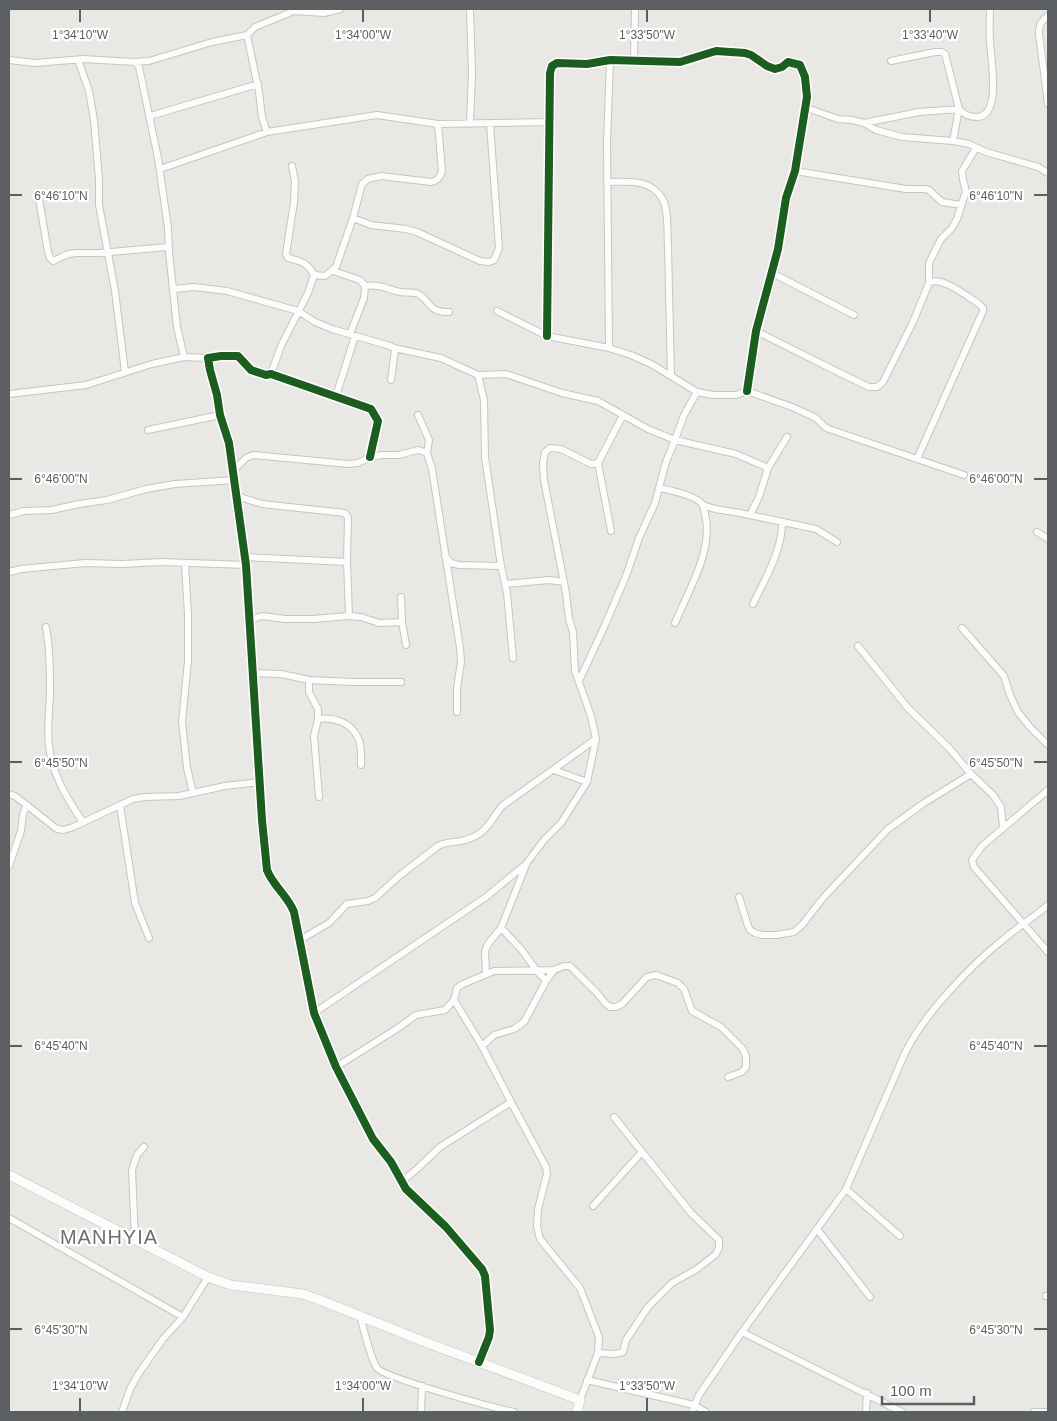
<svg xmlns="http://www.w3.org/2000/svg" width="1057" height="1421" font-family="Helvetica,sans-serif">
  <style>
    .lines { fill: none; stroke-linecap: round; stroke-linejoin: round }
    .street-casing { stroke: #c6c5c5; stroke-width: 8 }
    .secondary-casing { stroke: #c5c5c6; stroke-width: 10 }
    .street { stroke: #fcfcfb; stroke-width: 6 }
    .secondary { stroke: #fcfcfb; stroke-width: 9 }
    .cycleway-casing { stroke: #fff; stroke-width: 11 }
    .cycleway { stroke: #1b5e20; stroke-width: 8 }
    .ticks { fill: none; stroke: #5b5f62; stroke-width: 2 }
    .labels { text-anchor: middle; stroke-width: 4.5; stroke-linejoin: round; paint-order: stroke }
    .quarter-label { font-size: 20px; letter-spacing: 1px; fill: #6c7073; stroke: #fff }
    .ticks-label { font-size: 12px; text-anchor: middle; fill: #5b5f62; stroke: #fff; stroke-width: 4.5; stroke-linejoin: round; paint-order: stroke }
  </style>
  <rect width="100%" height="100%" fill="#eae8e5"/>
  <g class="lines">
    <defs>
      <path id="street" d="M1048 16C1041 21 1039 25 1039 34L1048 104
        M247 35 259 92 262 117 267 132 377 115 438 124 549 122
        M9 60 35 63 83 59 135 62 149 61 212 42 247 35 255 27 294 11 324 13 340 9
        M78 60 89 91 94 120 99 179V205L115 291 125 372
        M634 61 635 9
        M891 61 935 52H942L945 54 959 109C964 114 968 117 976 117 1003 118 990 56 990 40 989 30 990 19 990 9
        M135 62 139 67 158 158 168 228 169 252 177 327 184 357
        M804 107 838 119 852 120 864 123 876 130 902 137 953 141 969 144 986 152 1038 167 1048 173
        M150 116 258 84
        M864 123 919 112 959 109 953 141
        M470 124 472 73 470 9
        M292 166 295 181 294 202 286 254 288 258C302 262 307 262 314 275
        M160 169 267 132
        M795 171 906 189H925L929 190 942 202 961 205
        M607 182C628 182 649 178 662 198 669 209 667 234 668 247 669 290 670 333 671 376
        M38 193 48 252 50 258 53 261 68 254 77 253H99L168 247
        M353 218 371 225 406 229 417 232 480 261 489 262 494 260 499 248 490 124
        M333 271 360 280 365 286 364 298 350 334
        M772 273 854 315
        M929 283V263L941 239 952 228 957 219 966 191 963 180 962 171 976 148
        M365 286C381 284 386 289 400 292 405 293 411 292 416 293 430 298 427 313 449 312
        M173 289 194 287 227 291 298 311 315 322 332 329 390 346 394 348 395 350 391 380
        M497 311 547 336 609 348 631 355 653 365 697 392 713 395H736L747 391 792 407 816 418 825 427 829 429 964 475
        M756 331 838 372 869 387H877L883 382 913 322 929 283C941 275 968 297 979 304L983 308V311L917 459
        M547 336 550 73 552 66 557 63 587 64 610 60 680 62 716 51 745 53 751 55 767 66 775 69 782 67 788 62 800 65 805 77 807 97 795 171 786 198 778 249 756 331 747 391
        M394 348 441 358 478 375 506 374 562 393 598 401 648 429 675 440 684 415 697 392
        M609 348 607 142 610 60
        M271 374 281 346 308 293 314 275 325 276 336 267 353 218 362 184 368 179 381 176 431 182C438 181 440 177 442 171L438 124
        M478 375 484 400 485 457 501 566
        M9 394 86 385 152 364 184 357 208 358
        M336 396 355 336
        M418 415 429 440 427 453
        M148 430 220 415
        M370 457 378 421 371 409 271 374 266 375 251 370 238 356H221L208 358 210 370 217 395 220 415 229 443 246 565 262 820 267 870C273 886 288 896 294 912L314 1013 336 1067 373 1139 391 1162 406 1189 446 1227 482 1269 485 1276 490 1330 489 1337 479 1362
        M598 463 611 531
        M233 471 246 458 253 455 348 464 358 463 370 457 382 455H399L418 450 427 453 432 469 460 648 461 662 457 688V712
        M659 488C669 490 695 495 702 504 704 506 704 511 705 514 714 550 688 591 675 623
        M237 496 262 504 345 513 348 518 347 562 349 616
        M703 505 715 509 740 513 816 529 837 542
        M9 515 24 511 52 510 79 504 107 500 146 489 175 484 235 480
        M750 515 759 497 768 468 787 437
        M1037 532 1048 539
        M445 556 451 563 459 565 501 566 507 593 513 658
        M245 557 347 562
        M185 563 188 615V661L182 722 187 768 193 793
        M9 572 21 569 85 563 122 564 162 562 246 565
        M506 584 549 580 564 582
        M401 597 402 622 406 645
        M753 604C765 579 782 551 782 523
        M250 620 262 616 285 619H313L349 616 361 617 379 623 402 622
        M46 627C50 650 50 672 50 696 49 712 47 729 49 746 52 774 67 799 83 822
        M962 628 1004 676 1010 695 1018 712 1029 726 1048 745
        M858 646 908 708 949 748 971 774 993 795 1001 807 1003 827
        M254 673 281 674 309 680 353 682H401
        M309 680V692L318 709V719L314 736 319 797
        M579 681 605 625 626 576 639 538 655 503 666 462 675 440 736 454 768 468
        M318 719C334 717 351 722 358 738 362 745 361 757 361 765
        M554 770 587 782
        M1048 790 982 846 972 860 974 867 1048 952
        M9 794 15 796 57 829 64 830 73 827 133 799 145 797 179 796 225 786 260 782
        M120 805 135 903 149 938
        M9 866 21 831 23 814 27 805
        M739 897 748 926 750 930 755 933 762 935H776L794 932 802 925 823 898 888 829 924 803 971 774
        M501 928 521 949 537 971 546 981
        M300 940 329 923 347 904 368 901 375 898 399 876 438 846C447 841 456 843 465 840 487 834 490 821 502 806L596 739
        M486 974 485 951 488 944 501 928 526 865
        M314 1013 486 897 526 864 544 840 561 823 587 782 596 739 591 716 575 671 573 632 569 619 566 593 544 480 543 464 545 452 550 448 561 449 591 464 598 463 623 415
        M482 1046 494 1035 514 1029 524 1022 546 981 554 970
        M336 1067 398 1028 416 1015 445 1010 454 1000 457 988 463 984 494 971 554 970 564 966H570L597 993 605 1003 610 1007H616L622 1004 647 977 656 975 678 983 684 989 692 1011 721 1027 743 1049 746 1056V1067L742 1072 728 1077
        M511 1102 546 1167 547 1174 538 1209 537 1226 540 1239 580 1288 599 1337 598 1353 580 1400
        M401 1182 417 1169 440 1147 511 1102 482 1046 454 1000
        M846 1189 900 1236
        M593 1206 642 1152
        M9 1218 183 1317
        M817 1229 870 1297
        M135 1239 132 1170 137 1155 144 1147
        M1046 1296H1048
        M360 1316C364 1329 370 1358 377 1368 385 1378 495 1408 514 1412
        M742 1332 902 1412
        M598 1353 615 1354 623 1352 626 1340 648 1307 672 1283 697 1269 716 1254 719 1248V1240L691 1213 614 1117
        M587 1380 694 1405 706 1412
        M122 1412 130 1389 139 1373 163 1339 183 1317 208 1277
        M421 1412 422 1386
        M692 1412 699 1395 742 1332 846 1189 905 1053C924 1014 971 965 1005 938 1019 926 1034 917 1048 905
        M866 1412 867 1393
        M1034 1412H1048"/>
      <path id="secondary" d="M9 1175 208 1277 231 1285 303 1294 320 1300 425 1342 580 1400 577 1412"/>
    </defs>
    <use href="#street" class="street-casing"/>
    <use href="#secondary" class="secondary-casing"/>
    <use href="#street" class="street"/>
    <use href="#secondary" class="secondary"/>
    <defs>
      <path id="cycleway" d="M547 336 550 73 552 66 557 63 587 64 610 60 680 62 716 51 745 53 751 55 767 66 775 69 782 67 788 62 800 65 805 77 807 97 795 171 786 198 778 249 756 331 747 391
        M370 457 378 421 371 409 271 374 266 375 251 370 238 356H221L208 358 210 370 217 395 220 415 229 443 246 565 262 820 267 870C273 886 288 896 294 912L314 1013 336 1067 373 1139 391 1162 406 1189 446 1227 482 1269 485 1276 490 1330 489 1337 479 1362"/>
    </defs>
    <use href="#cycleway" class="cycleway-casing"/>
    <use href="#cycleway" class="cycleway"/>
  </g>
  <path class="ticks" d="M80 10V22M363 10V22M647 10V22M930 10V22M10 195H22M1034 195H1047M10 479H22M1034 479H1047M10 762H22M1034 762H1047M10 1046H22M1034 1046H1047M10 1329H22M1034 1329H1047M80 1398V1411M363 1398V1411M647 1398V1411"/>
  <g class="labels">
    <g class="quarter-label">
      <text x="109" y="1244">MANHYIA</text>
    </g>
  </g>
  <g class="ticks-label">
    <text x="80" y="39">1°34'10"W</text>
    <text x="363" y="39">1°34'00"W</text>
    <text x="647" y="39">1°33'50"W</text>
    <text x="930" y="39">1°33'40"W</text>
    <text x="61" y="200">6°46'10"N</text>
    <text x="996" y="200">6°46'10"N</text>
    <text x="61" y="483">6°46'00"N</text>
    <text x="996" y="483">6°46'00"N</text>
    <text x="61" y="767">6°45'50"N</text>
    <text x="996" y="767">6°45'50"N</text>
    <text x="61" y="1050">6°45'40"N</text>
    <text x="996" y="1050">6°45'40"N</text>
    <text x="61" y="1334">6°45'30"N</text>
    <text x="996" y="1334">6°45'30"N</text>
    <text x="80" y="1390">1°34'10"W</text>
    <text x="363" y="1390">1°34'00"W</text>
    <text x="647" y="1390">1°33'50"W</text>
  </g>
  <rect width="1057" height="1421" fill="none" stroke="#5b5f62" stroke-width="20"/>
  <path d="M882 1396v8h92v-8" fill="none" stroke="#5b5f62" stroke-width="2.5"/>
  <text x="890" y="1396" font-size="15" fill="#5b5f62" stroke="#ffffff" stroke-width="4" paint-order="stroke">100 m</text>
</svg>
